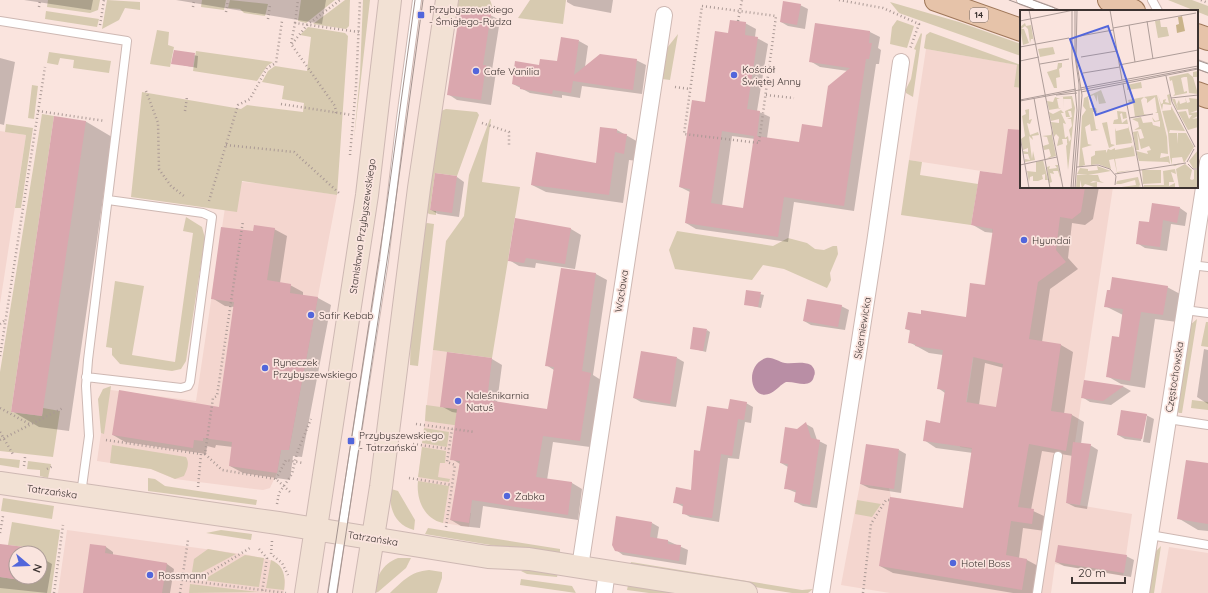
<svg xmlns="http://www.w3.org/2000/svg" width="1208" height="593" font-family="Quicksand,sans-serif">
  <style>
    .built { fill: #f4d6cf }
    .green { fill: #d7cab0 }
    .water { fill: #b98ea5 }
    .shadow { fill: #0003; fill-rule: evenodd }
    .building { fill: #daa7ae; fill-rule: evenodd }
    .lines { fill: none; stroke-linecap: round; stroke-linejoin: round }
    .lane-casing { stroke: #ceb8b3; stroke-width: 10 }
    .street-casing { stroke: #ceb8b3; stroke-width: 18 }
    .secondary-casing { stroke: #ceb8b3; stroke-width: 24 }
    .primary-casing { stroke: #9f7759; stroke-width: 24 }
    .path { stroke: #aa9995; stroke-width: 2.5; stroke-dasharray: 1 3; stroke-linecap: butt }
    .lane { stroke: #fff; stroke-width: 8 }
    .street { stroke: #fff; stroke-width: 16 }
    .secondary { stroke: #f2e1d4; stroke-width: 22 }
    .primary { stroke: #e6c3a9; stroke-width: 22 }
    .tram { stroke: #a3938f; stroke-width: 1 }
    .poi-dot { fill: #5266db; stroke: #fae4de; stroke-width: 1.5 }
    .labels { text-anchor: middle; stroke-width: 3.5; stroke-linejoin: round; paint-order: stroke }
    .shield { fill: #fae4de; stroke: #756865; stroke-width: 1 }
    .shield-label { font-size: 9px; font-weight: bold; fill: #3c3331 }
    .poi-label { font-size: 10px; fill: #3c3331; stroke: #fae4de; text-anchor: start }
    .street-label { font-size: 10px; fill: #3c3331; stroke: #fae4de }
    .inset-road { fill: none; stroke: #ae9d99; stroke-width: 1 }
    .view { fill: #5266db; fill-opacity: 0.15; stroke: #5266db; stroke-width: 2 }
    .inset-edge { fill: none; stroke: #3c3331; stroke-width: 2 }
  </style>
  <rect width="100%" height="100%" fill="#fae4de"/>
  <path class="built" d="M926 49 1018 65 1014 87 1021 88V187H1113L1066 503 1132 514 1123 576 1055 564 1051 593H890L841 585 860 484 889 488 891 497 963 508 972 449 960 447 1001 174 909 160Z
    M0 131 26 135 0 304Z
    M229 181 269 184 337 195 289 450H281L277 473 270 488 263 490 175 479 151 469 97 461 101 433 103 389 196 401Z
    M433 350 492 358 469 513H471L469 527 443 523 418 481Z
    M67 530 249 555 274 561 285 580 284 593H58Z
    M1169 547 1208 553V593H1161Z"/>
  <path class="green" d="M48 0H100L98 10 90 13 47 7Z
    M107 0 140 2V10L125 8 119 20 102 29Z
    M202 0H226L224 10 201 7Z
    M230 0 268 4 265 16 244 13 240 9 228 8Z
    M301 0H335L306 23 298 21Z
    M345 0H350L349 26 346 29 313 24Z
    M363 0H370L354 139 360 74Z
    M459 0H490C492 4 493 9 491 14L457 7Z
    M530 0H566L563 24 518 18Z
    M1168 0H1192L1208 6V16Z
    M890 2 959 22 1021 44V56L899 13Z
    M46 11 99 19 97 27 45 19Z
    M897 20 914 26 907 48 890 44 892 27Z
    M308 27 345 33 348 36 337 195 242 181 237 212 131 197 142 92 241 109 247 105 303 112 304 103 282 99 284 86 262 82 268 71 275 66 307 71 311 37 300 35Z
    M157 30 169 32 168 45 174 47 170 67 150 64Z
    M930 32 1021 65V88L1014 87 1017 65 926 49 924 48 926 35Z
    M921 33 922 34 913 97 906 93V89L911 79 916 50 914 49Z
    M678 34 670 80 662 79 667 48Z
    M196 51 273 62 267 66 257 81 193 71Z
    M49 52 111 61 109 73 73 68 74 60 60 58 58 65 47 63Z
    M32 85 38 86 34 119 28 118Z
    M446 109 477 112 479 115 457 176 435 173 430 210 436 211V215L429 214 426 211 441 111Z
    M42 114 54 116 11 412 42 416 43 408 60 411 53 457 0 451V372Z
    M490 119H491L482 182 520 187 492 358 433 350 446 241 464 216 469 175Z
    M6 124 33 128 21 208H15L26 135 5 132Z
    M909 160 922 162 920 175 978 184 971 225 901 215Z
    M186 217 202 227 205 238 186 361 181 369 172 371 120 364 112 355V348L106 347 115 281 144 286 132 355 175 362 193 233 183 231Z
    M427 223 434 224 418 366 410 365 411 330 424 225Z
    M677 231 773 246 788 238 807 243 815 249 824 250 833 246H837L838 254 830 273 831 280 827 288 784 269 763 265 752 280 675 269 669 250Z
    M1197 319 1182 413H1179L1176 410 1189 326Z
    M1206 322H1208V347L1201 346Z
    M111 386 104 434 101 433 98 399 103 389Z
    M1192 400 1208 402V410L1191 408Z
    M426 405 484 413 482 429 425 421Z
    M424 428 449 432 447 447 422 443Z
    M112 445 186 457C190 464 187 469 184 476L175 479 151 469 110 463Z
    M422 447 446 451 445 463H440L438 477 450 479 449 482 418 477Z
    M0 458 20 460 19 468 0 465Z
    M28 461 51 464 48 478 40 476V470L27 469Z
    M148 478 155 479 165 486 257 500 256 505 148 491Z
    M418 481 449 486 443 523C424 519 416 499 418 481Z
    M391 489 398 491 415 520 414 530C395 525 388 508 391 489Z
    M3 498 54 506 52 519 1 511Z
    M857 500 881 504 872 517 855 514Z
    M12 522 60 530 51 593H0V577L20 580 21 577H40V553H24L25 547 8 545Z
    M428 528 560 549V555L557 556 425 534Z
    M221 530 252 534 251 540 206 533Z
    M1161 546 1154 593H1148L1155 552Z
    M208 549 236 554 191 578 194 559Z
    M245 555 264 558 259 587 203 580Z
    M398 558H411L406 568 378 592 374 593C377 576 381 565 398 558Z
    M271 560C284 565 286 577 284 590L266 588Z
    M631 562 802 590 813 589 808 593H792L630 567Z
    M531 568 558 572 557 577 527 574 521 571Z
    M429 570 442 572V578L437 593H390C404 580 410 572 429 570Z
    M521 579 572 586 576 593 520 585Z
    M190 584 259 592 189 593Z
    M628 585 681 593H649L627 590Z"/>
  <path class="water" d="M766 358C774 357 778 362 785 363 794 364 802 361 811 365 814 368 816 372 814 376 811 390 796 381 786 382 781 384 777 390 771 393 751 403 743 366 766 358Z"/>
  <path class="shadow" d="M24 0H93L91 10Z
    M176 0H326L322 24Z
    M567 0H613L611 13 574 6 567 2Z
    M800 5 808 9 805 29 788 26 781 22Z
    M490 15 500 20 492 70 496 72 491 105 457 100 448 94Z
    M745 23 756 29 755 37 768 44 757 111 770 117 767 138 800 144 823 128 848 71 820 67 810 61 816 24 870 32 880 37 878 48 881 50 879 64H876L854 211 794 202 788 242 696 229 686 223 690 192 680 187 729 34ZM732 136 755 139 744 209 722 206Z
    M579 41 588 46 585 67 636 60 646 65 642 94 582 86 580 98 562 95V98L530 93 513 84 540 66 558 62Z
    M174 51 198 56 197 68 173 63Z
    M0 58 15 62 4 125 0 124Z
    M85 121 112 137 69 431 39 427 12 411Z
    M601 128 617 130 640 143 638 161 629 160 623 203 546 192 532 185 597 164Z
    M1021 132V187H1099L1093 219 1085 225 1072 223 1068 258 1078 269 1050 289 1042 342 1061 345 1073 352 1064 414 1072 415 1084 422 1081 444 1090 445 1098 450 1087 509 1075 507 1067 503 1073 456 1042 451 1031 510 1046 517 1045 531 1023 528 1019 558 1027 560 1040 567 1035 593H1013L893 573 880 566 964 509 973 453 936 448 924 440 941 424 945 393 938 388 943 355 929 353 909 342 911 331 906 329 966 318 986 286 994 233 985 232 973 225 1002 175ZM985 363 1004 368 997 408 979 405Z
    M457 177 464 182 459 217 438 214 431 210Z
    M1180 208 1187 213 1185 226 1171 224 1167 251 1145 248 1137 243 1149 223Z
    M516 219 571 229 581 235 575 269 536 263 535 268 519 266 509 260Z
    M274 229 287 236 280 283 290 285 303 292V296L318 298 331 305 302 457 293 456 290 480 243 473 230 466 233 447 216 445 215 448 207 446 206 454 125 442 113 435 220 408 235 307 225 306 212 298 254 232Z
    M562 269 596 274 607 280 593 375 601 380 590 447 553 442 547 480 572 483 582 489 578 520 483 506 480 528 461 526 451 520 460 464 452 459 458 413 452 412 441 406 492 359 502 365 497 403 548 410 554 370 546 365Z
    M1167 287 1182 295 1177 322 1155 319 1145 388 1121 384 1107 376 1120 338 1123 315 1105 306Z
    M747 291 764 295 761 308 745 304Z
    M841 306 849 310 845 330 811 325 804 321Z
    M707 330 710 332 706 352 691 348Z
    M1204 349 1208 350V404L1197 397Z
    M677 358 684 362 676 407 641 402 634 398Z
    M1085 381 1124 387 1131 391 1111 405 1090 402 1082 397Z
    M746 403 753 407 751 423 745 422 739 459 728 458 719 522 690 517 683 513 684 507 674 502 692 491 701 452 729 410Z
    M1146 415 1154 419 1150 443 1143 442 1147 416H1145L1141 441 1125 439 1118 435Z
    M806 424 813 428 817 440 827 445 817 508 803 506 795 502 797 493 785 488 788 467 781 463 798 430Z
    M899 450 906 454 901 493 869 488 861 484Z
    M1208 464V531L1198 530 1178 518Z
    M652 523 659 527 657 539 668 541 688 550 686 565 623 555 616 550Z
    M0 545 25 548 33 553H16V577H40V557L52 564 47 593 0 588Z
    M91 545 106 547 113 552V556L167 564 174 569 170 593H84Z
    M1126 556 1134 560 1131 577 1064 566 1056 562Z"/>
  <path class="building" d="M783 1 801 4 797 25 780 22Z
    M460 9 491 14 483 65H486L481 100 447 95Z
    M730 20 746 22 745 35 758 37 747 109 760 111 757 136 799 142 802 124 822 127 828 86 850 68 809 62 815 23 870 31 869 43H872L869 59H866L844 206 784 197 778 237 685 223 690 189 679 187 692 100 705 102 715 31 728 33ZM722 131 754 136 743 208 711 203Z
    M561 37 579 40 574 75 600 54 637 59 633 90 573 81 571 93 553 90 552 94 520 89V86L512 84 515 61 539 65 540 59 557 61Z
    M174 50 195 53 193 67 171 64Z
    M54 116 86 121 42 416 11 412Z
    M600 127 617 129V133L627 134 624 154 615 152 609 195 531 185 536 152 596 163Z
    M1008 129 1021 130V187H1085L1081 212 1072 219 1060 217 1056 250 1066 262 1038 282 1029 339 1061 344 1051 411 1072 414 1066 451 1029 444 1018 507 1034 509 1032 524 1011 521 1006 555 1027 559 1022 590 879 566 890 497 963 508 972 448 923 441 926 420 940 423 945 390 937 389 943 350 915 346 916 344 908 343 910 330 905 329 908 312 921 314V310L966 317 970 283 985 285 993 229 971 225 980 171 1002 174ZM973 357 1003 364 996 407 966 402Z
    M435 173 457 176 452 213 430 210Z
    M1152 203 1180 207 1177 223 1163 220 1160 247 1136 244 1139 221 1149 222Z
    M515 218 571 228 565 264 526 258 524 263 508 261Z
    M254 225 275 228 267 280 291 284 290 293 318 297 289 450H281L277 473 229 466 232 442 203 438V441L194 440 193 448 112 435 119 390 219 407 234 302 211 299 221 227 253 231Z
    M561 268 596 273 582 371 591 373 580 441 543 436 536 477 572 482 568 515 472 500 469 523 450 520 460 461 450 460 457 409 440 407 447 352 492 358 487 400 547 409 554 367 545 366Z
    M1112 277 1168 286 1163 315 1141 312 1130 381 1106 377 1112 336 1119 337 1123 309 1104 307 1107 290H1110Z
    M746 290 761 292 758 307 744 305Z
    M807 299 842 305 838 327 803 321Z
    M693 327 707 329 703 351 690 349Z
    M641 351 677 357 670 404 633 398Z
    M1084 380 1124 386 1103 401 1081 398Z
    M730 399 747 402 744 420 738 419 732 456 721 454 712 518 682 514 683 504 673 503 676 487 691 490 694 450 700 451 707 406 728 409Z
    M1121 410 1147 414 1142 439 1117 435Z
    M806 422 811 438 820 440 810 505 794 502 796 490 784 489 788 464 780 463 785 427 797 429Z
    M1073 442 1091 444 1080 505 1066 503Z
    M866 444 899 449 894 489 860 484Z
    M1186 460 1208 463V524L1177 519Z
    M616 516 652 522 650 537 668 540V544L681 545 679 561 615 551 612 545Z
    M0 544 25 547 24 553H16V577H21L20 580 0 577Z
    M90 544 106 546 105 553 167 563 162 593H83Z
    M1058 545 1127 555 1124 573 1055 562Z"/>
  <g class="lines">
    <defs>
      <path id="lane" d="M1021 0 1051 11
        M1152 0 1158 11
        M0 21 127 41 88 360 86 386 89 436 81 494
        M1197 64 1208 68
        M1191 265 1208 267
        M1185 310 1208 313
        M86 377 181 388 188 386 190 382 212 217 203 213 108 200
        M1168 419 1208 425
        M1150 535 1208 545
        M332 593 384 261 401 118 417 0
        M1037 593 1058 456"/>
      <path id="street" d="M580 567 664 15
        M604 593 607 571
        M821 593 875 243 901 62
        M1141 593 1208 162"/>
      <path id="secondary" d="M0 483 278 523 488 557 529 559 746 593
        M306 593 367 195 390 0
        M364 593 381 487 419 188 447 0"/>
      <path id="primary" d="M936 0 1021 30
        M1109 0 1134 11
        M1197 35 1208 39
        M1197 93 1208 97"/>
    </defs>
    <use href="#lane" class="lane-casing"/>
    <use href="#street" class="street-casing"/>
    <use href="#secondary" class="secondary-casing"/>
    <use href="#primary" class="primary-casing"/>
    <path class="path" d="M839 0 883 8 919 24 910 49
      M1201 0 1208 3
      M702 6 776 16 759 143 684 134Z
      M39 7 40 0
      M193 7 194 0
      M226 12 228 0
      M268 19 270 5
      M738 21 742 0
      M295 23 298 0
      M100 25 104 0
      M292 44 307 25 340 0
      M675 87 690 89
      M146 91 158 123 159 169 171 186 184 196
      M766 95 794 98
      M281 104 352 115
      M38 111 105 121
      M185 111 187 97
      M336 113 335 106 291 44 295 23 359 32
      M482 123 509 132V145
      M226 145 294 152 339 193
      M350 155 356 86 360 0
      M209 201 238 105 250 99 267 68 276 63 282 21
      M0 324 5 320
      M0 356 45 67
      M0 408 31 425
      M416 424 475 432
      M0 432 14 456
      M0 440 63 408
      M106 440 201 454
      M413 444 449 449
      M205 454 222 470 276 479 290 492
      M24 466 25 457
      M47 469 53 466
      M409 478 452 485
      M276 479 286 460 303 463
      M198 487 201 454H205L213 398 217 396 243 221
      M277 504 279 493 292 474 297 453 311 419
      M446 527 455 465 447 462 452 429
      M0 533 3 516
      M272 541 271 554 282 563 288 575
      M259 549 267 558 262 593
      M182 580 286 593
      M194 582 250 548
      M54 593 63 525
      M180 593 188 540
      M863 593 871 524 886 500H890"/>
    <use href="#lane" class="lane"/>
    <use href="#street" class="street"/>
    <use href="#secondary" class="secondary"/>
    <use href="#primary" class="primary"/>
    <path class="tram" d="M1009 0 1039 11
      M1033 0 1063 11
      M1197 60 1208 64
      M1197 69 1208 73
      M328 593 385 218 415 0
      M337 593 392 228 423 0"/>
  </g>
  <g class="poi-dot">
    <rect x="417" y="11" width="8" height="8" rx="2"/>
    <circle cx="476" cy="71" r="4"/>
    <circle cx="734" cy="75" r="4"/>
    <circle cx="1024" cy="240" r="4"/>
    <circle cx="311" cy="315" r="4"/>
    <circle cx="265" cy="368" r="4"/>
    <circle cx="458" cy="401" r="4"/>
    <rect x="347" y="437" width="8" height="8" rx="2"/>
    <circle cx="507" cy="496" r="4"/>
    <circle cx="953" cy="563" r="4"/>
    <circle cx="150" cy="575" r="4"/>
  </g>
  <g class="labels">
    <rect class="shield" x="970" y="8" width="18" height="14" rx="3"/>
    <g class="shield-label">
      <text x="979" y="18">14</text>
    </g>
    <g class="poi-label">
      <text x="429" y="13">Przybyszewskiego<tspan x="429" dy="12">- Śmigłego-Rydza</tspan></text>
      <text x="742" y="73">Kościół<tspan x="742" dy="12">Świętej Anny</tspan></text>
      <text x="484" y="75">Cafe Vanilia</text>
      <text x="1032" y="244">Hyundai</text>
      <text x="319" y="319">Safir Kebab</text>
      <text x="273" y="366">Ryneczek<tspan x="273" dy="12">Przybyszewskiego</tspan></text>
      <text x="466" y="399">Naleśnikarnia<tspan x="466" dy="12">Natuś</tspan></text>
      <text x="359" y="439">Przybyszewskiego<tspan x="359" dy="12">- Tatrzańska</tspan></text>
      <text x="515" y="500">Żabka</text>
      <text x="961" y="567">Hotel Boss</text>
      <text x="158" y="579">Rossmann</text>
    </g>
    <g class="street-label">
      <text transform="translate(362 226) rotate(-82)" y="4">Stanisława Przybyszewskiego</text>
      <text transform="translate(621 291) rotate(-81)" y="4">Wacława</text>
      <text transform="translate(862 328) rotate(-81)" y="4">Skierniewicka</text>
      <text transform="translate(1174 377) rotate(-81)" y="4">Częstochowska</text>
      <text transform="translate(52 491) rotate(8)" y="4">Tatrzańska</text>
      <text transform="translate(373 538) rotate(9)" y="4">Tatrzańska</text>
    </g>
  </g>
  <g transform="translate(1020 10)">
    <rect width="178" height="178" fill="#fae4de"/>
    <path d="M140 10 141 17H147L149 26 138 28 135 11ZM5 13 6 16 11 15 14 32 13 29H11L10 33 8 19 5 16 1 19H4L9 33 3 35 0 17ZM33 37 35 44 20 47 18 39ZM38 53H42V57L39 59 40 67 36 68 37 78H34L27 62 37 59ZM178 61V67H173L178 84 169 83 167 67H164L161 68 164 82 167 81V83L153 86 155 84 152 70 150 71 149 67 168 63 173 67V62ZM121 72 122 78 107 80V75ZM81 80 86 93 79 94 77 84V92L74 85 68 87 70 98H76L77 102H73L76 119 79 120 71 121 70 114 65 117 68 134 72 135 62 138 65 155 59 157 62 106 66 100 63 96 64 88ZM150 84 151 95 143 94 142 101 151 100V96L165 121 150 120 149 123H157L158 134V123H166L174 137 164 153 162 147 152 148V155L161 153 155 156 152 155 150 147 148 123 138 85 141 94 143 93V90L146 89 145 92 149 93 147 85ZM137 85 147 127 148 144 141 143 140 148 149 146 150 154 148 152 119 151 116 141 128 144 127 141 131 140 129 136 121 139 117 121 119 140H116L113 122 118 121 120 129 124 128 121 119 114 120 119 117 118 112 112 109 121 107 123 113 132 112 133 115 140 117V111L134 112 133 110 132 107 135 111 139 110 138 103H135L137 102 135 87 127 93V89L124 87ZM52 86 55 98 48 160 46 136 51 129 49 120 52 116 51 109H47L52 107 51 101H48L50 107H46L45 101 52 98 51 89H43L44 99 43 87H39ZM35 87 40 89H37L39 99 41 98 29 100 27 91 33 92ZM124 87 121 90 124 104H127L115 107 113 92 109 93 108 90ZM165 87 167 93 170 92 169 88 178 89V100L170 103 178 102V106L172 109 178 108V117L168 120 158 102 166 101 169 109 172 105H169L168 99 157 100 152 89H155L158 99 157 94 159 90 160 94 166 92ZM9 99V110L12 109 10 114 7 113 10 125 18 122 19 125 12 126 13 130 9 126 12 149 13 141 15 150 5 152V149L10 150 8 144H4V148L3 141 8 142V138L3 140 1 129 5 126 2 106 6 104 5 100ZM41 100 44 103H41L46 114 43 113 45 128 48 126 49 132 47 134V129H42L43 134 37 136 39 127 36 124 34 127 31 112 39 113V109L31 111 29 102 33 104ZM97 101 106 102 107 108 103 109 102 103 100 104 102 113 107 109 108 114H93L94 110 98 109ZM87 112 91 134 95 135 89 138 82 113ZM108 116 113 133 111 129 112 133 96 135 95 118 96 121 108 118ZM31 120 36 146 26 149 31 146 29 139 24 140 23 136 29 134 27 127 22 126 31 125ZM113 134 115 146 95 149 97 162 112 160 97 163 94 149 89 150 91 159 78 154 71 155V147L75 145V141L86 140V143L88 139 91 140 95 138V140L111 137 112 135 113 138ZM178 140V158H173L169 151ZM23 150 28 170H25V164L22 165 23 169 18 171H13V166L10 167 9 172 7 161 16 162V152ZM165 154 172 160 170 169 172 170 174 169V160H178V177H159L156 159ZM35 155H38L41 171 38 161H33L34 164 30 163 32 172 35 171 29 173 27 157 30 156 29 159 37 158ZM77 156 91 161 68 165 57 164 60 158 68 159V161L78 160ZM155 159 156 164 151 162 154 172H149V176L155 173V178H123L124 175H144L143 161ZM122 160H141V173L123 174ZM57 165H78L80 171 84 173 73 171 70 173 77 172V178L65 174 62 178 60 170V178H56ZM118 167 121 178 119 174 120 178H94L116 175 115 170 101 174H96L97 171Z" fill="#d7cab0"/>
    <path d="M162 6 165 21 157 23 156 15 159 14 158 7Z" fill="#c9b38a"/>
    <path class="inset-road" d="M9 0 43 178M90 0 102 70M0 11 54 0M127 11 133 49M109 15 115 52M93 18 176 3M60 26 93 20M0 37 49 28M61 47 97 41M0 51 19 47M20 54 49 49M99 55 178 40M63 63 100 57M146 66 152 92 175 137M103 74 123 178M60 78 178 56M61 82 178 59M36 85 57 83M14 88 30 178M151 88 178 85M0 90 56 79M0 91 178 58M109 108 133 104M0 126 9 178M167 152 174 139M168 154 173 159H178M0 155 37 147M57 157 78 155 90 159 96 166 95 175M95 164 166 153M51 178 57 100 52 48V0M53 178 59 99V74L55 46V0M55 178 62 85 56 48 57 0"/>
    <path class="view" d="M88 16 114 92 76 105 50 29Z"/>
    <rect width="178" height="178" class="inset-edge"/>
  </g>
  <g transform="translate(28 565) rotate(109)"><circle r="19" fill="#fae4de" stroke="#ae9d99"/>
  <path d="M0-3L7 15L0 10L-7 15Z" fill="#5266db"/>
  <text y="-6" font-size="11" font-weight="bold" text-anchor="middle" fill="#3c3331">N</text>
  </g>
  <path d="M1072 577v6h53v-6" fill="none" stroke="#3c3331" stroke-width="2"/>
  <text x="1078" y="577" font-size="12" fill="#3c3331" stroke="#fae4de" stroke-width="3" paint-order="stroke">20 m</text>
</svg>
